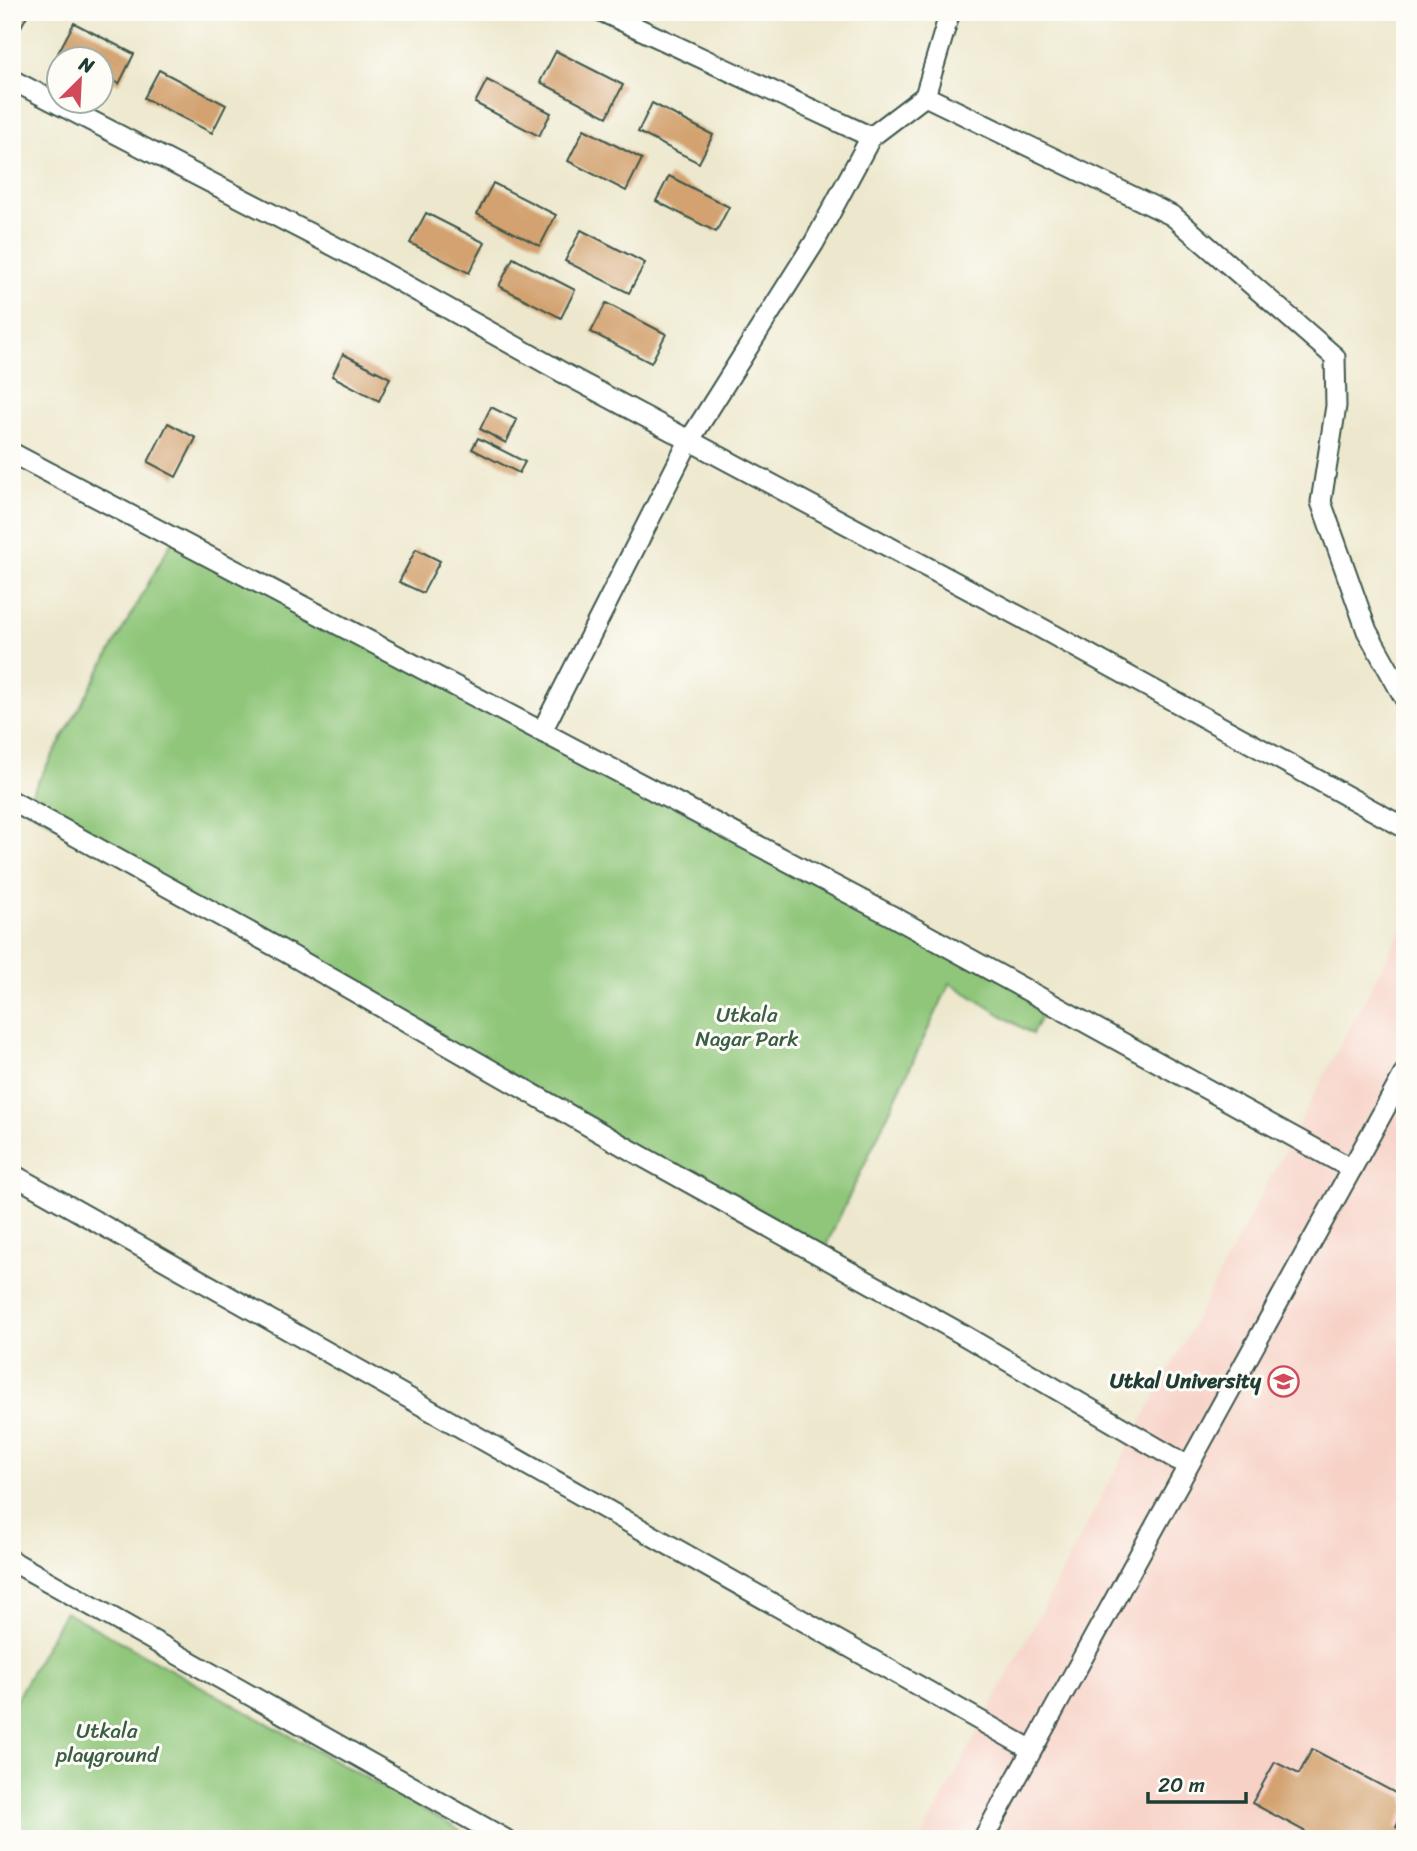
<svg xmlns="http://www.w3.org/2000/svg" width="1417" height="1851" font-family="Sriracha,sans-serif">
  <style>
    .built { fill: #f7d1c6 }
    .green { fill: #8fc679; stroke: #578256; stroke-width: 2 }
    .building { fill: #d3a26f }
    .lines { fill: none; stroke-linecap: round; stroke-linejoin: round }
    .service-casing { stroke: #3e574b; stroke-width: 23 }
    .service { stroke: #fff; stroke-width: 19 }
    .labels { text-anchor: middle; stroke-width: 6; stroke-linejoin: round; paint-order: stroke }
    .park-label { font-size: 21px; fill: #3b5f45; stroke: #fdfcf7 }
    .poi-label { font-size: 21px; font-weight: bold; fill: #1f3d34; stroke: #fdfcf7; text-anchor: end }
  </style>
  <rect width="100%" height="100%" fill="#fdfcf7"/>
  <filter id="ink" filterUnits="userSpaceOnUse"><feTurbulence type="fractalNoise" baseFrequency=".0143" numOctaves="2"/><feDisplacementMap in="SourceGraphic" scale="14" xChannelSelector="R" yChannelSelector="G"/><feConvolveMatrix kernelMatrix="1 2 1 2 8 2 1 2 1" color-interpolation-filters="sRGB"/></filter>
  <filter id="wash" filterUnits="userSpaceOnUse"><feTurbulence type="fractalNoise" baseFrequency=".00686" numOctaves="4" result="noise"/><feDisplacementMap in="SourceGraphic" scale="28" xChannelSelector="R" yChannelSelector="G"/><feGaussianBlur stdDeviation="1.57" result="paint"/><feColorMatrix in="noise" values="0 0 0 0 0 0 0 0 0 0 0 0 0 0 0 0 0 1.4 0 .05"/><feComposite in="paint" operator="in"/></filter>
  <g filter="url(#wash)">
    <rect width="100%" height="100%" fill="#ede8cd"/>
    <path class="built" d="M1405 923V1839H921Z"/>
    <path class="green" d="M173 539 1048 1003 1032 1034 950 983 822 1254 24 807Z
      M65 1611 460 1830 455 1839H12V1707Z"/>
    <g id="blocks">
      <path class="building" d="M12 12H29L16 36 12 35Z
        M74 23 134 54 119 84 102 75V60H71L58 53Z
        M556 51 623 85 607 117 540 82Z
        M159 70 226 105 212 133 144 98Z
        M487 80 551 113 539 136 475 103Z
        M652 103 713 135 699 163 638 132Z
        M584 129 642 159 626 191 568 161Z
        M669 176 729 207 716 232 656 201Z
        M493 183 556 215 540 246 477 214Z
        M426 213 485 243 469 273 410 243Z
        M581 230 645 263 629 293 565 261Z
        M513 258 575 290 561 318 499 286Z
        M606 303 666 334 651 363 591 332Z
        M343 354 390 378 379 401 332 376Z
        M491 407 517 420 506 443 480 429Z
        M168 423 196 438 176 477 148 462Z
        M478 438 525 462 519 473 472 449Z
        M416 549 440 561 423 593 399 582Z
        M1312 1749 1405 1798V1809L1396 1827 1405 1832V1839H1319L1252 1803 1275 1762 1299 1774Z"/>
    </g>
  </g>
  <g filter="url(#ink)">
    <use href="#blocks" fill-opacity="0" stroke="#3e574b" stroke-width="2"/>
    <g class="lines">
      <defs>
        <path id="service" d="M603 12 871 137 925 96 1173 216 1335 357 1336 406 1321 502 1367 631 1405 699
          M12 80 363 261 567 375 1041 628 1405 828
          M925 96 950 12
          M12 453 892 916 1352 1169
          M542 731 689 441 814 243 871 137
          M12 801 289 954 627 1148 953 1329 1188 1466
          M12 1174 1032 1750
          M12 1561 505 1839
          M983 1839 1405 1072"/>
      </defs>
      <use href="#service" class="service-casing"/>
      <use href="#service" class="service"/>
    </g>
  </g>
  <defs>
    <symbol id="university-ring" viewBox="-11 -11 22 22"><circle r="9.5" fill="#fdfcf7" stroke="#d1495b" stroke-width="1.5"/><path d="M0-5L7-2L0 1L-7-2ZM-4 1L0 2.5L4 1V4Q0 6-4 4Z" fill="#d1495b"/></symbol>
  </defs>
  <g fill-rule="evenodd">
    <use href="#university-ring" x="1266" y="1364" width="35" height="35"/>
  </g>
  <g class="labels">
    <g class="park-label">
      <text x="747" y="1022">Utkala<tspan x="747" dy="24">Nagar Park</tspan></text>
      <text x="107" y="1738">Utkala<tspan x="107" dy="24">playground</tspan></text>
    </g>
    <g class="poi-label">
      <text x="1261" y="1388">Utkal University</text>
    </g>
  </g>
  <rect width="1417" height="1851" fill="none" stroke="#fdfcf7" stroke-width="42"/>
  <g transform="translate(80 80) rotate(24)"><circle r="33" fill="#fdfcf7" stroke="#a4b0a9" stroke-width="2"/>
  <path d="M0-5L12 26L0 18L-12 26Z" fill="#d1495b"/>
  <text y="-10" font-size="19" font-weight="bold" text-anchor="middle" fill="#1f3d34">N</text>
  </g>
  <path d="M1148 1792v10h98v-10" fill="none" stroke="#1f3d34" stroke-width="3.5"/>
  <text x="1158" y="1792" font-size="21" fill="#1f3d34" stroke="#fdfcf7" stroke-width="5" paint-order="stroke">20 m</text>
</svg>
